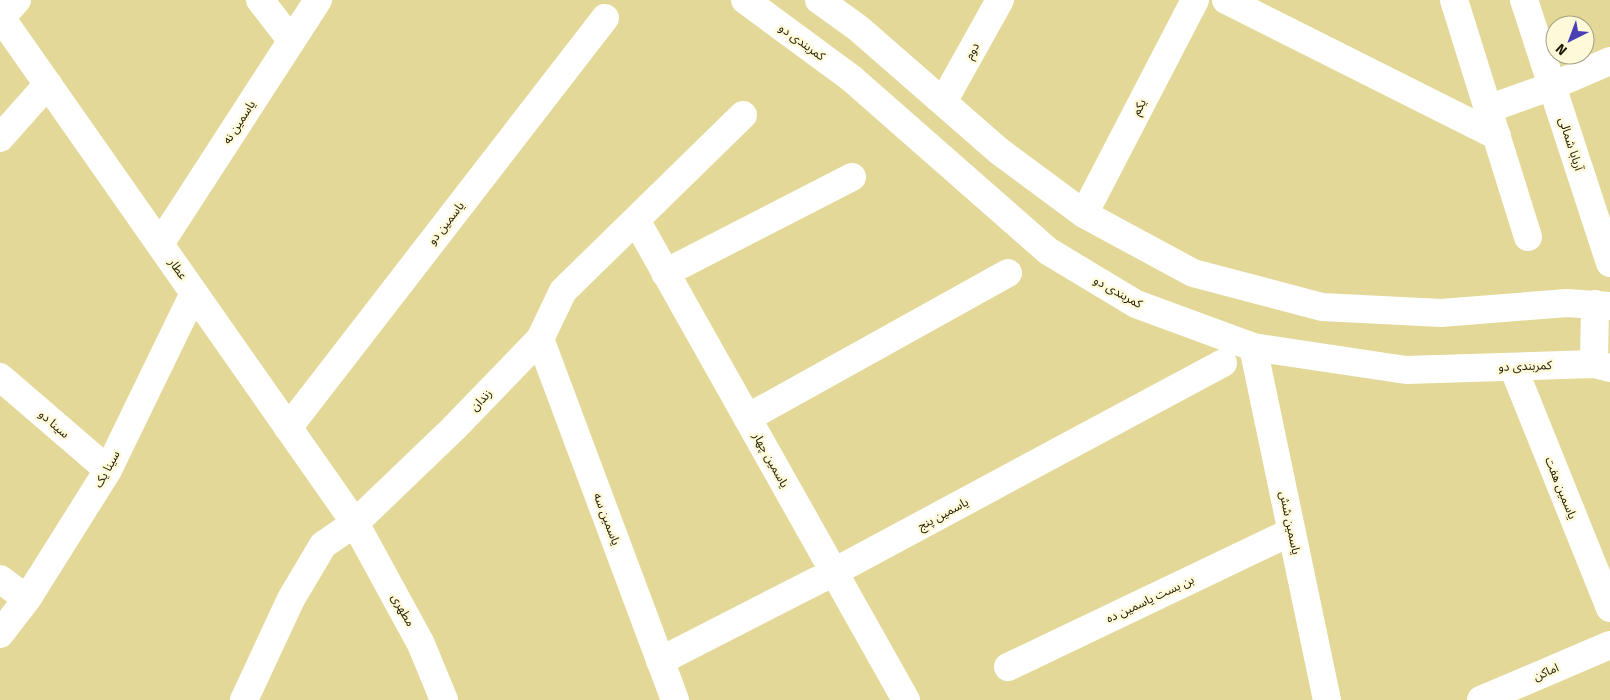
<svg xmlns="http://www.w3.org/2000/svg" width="1610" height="700" font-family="'Fira Sans','Noto Sans Arabic',sans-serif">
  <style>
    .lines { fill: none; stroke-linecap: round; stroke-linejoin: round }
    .minor { stroke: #fff; stroke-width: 28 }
    .labels { text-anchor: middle; stroke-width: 5; stroke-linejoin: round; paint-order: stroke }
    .street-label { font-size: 12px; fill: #1d1901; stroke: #fef9d9 }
  </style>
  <rect width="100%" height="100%" fill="#e3d898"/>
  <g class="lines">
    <path class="minor" d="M260 0 291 40
      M745 0 851 78 1048 251 1136 304 1253 347 1406 370 1594 364 1610 368
      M819 0 858 28 999 151 1084 214 1193 273 1322 307 1441 313 1567 303 1610 306
      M1226 0 1497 136
      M1454 0 1528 237
      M0 16 355 523 421 644 444 700
      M1 18 17 0
      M1610 61 1552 86 1610 263
      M943 102 1000 0
      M1488 109 1552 86 1524 0
      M0 138 48 84
      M1084 214 1195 0
      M636 220 906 700
      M160 244 318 0
      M665 273 852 177
      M540 339 675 700
      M1253 347 1327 700
      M1594 364 1595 304
      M1513 367 1610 608
      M0 377 108 470
      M747 418 1008 273
      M288 428 605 18
      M0 579 27 599
      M0 634 27 599 108 470 194 293
      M660 661 834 572 1223 363
      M1008 667 1291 532
      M244 700 291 599 323 545 355 523 453 429 540 339 563 291 743 115
      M1481 700 1610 645"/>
  </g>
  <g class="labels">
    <g class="street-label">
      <text transform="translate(802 42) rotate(36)" y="4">کمربندی دو</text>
      <text transform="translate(972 51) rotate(-61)" y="4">دوم</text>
      <text transform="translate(1139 107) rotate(-63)" y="4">یکم</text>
      <text transform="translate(239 122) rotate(-57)" y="4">یاسمین نه</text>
      <text transform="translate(1571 144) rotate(72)" y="4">آربابا شمالی</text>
      <text transform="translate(446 223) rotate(-52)" y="4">یاسمین دو</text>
      <text transform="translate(178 269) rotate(55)" y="4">عطار</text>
      <text transform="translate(1118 292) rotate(29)" y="4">کمربندی دو</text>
      <text transform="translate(1525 366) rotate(-2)" y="4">کمربندی دو</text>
      <text transform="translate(481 400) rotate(-46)" y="4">زندان</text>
      <text transform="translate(54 424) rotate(41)" y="4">سینا دو</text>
      <text transform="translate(771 460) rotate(61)" y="4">یاسمین چهار</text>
      <text transform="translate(107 469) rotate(-61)" y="4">سینا یک</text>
      <text transform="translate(1561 488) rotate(68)" y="4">یاسمین هفت</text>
      <text transform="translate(943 514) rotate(-28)" y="4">یاسمین پنج</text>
      <text transform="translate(607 519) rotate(69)" y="4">یاسمین سه</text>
      <text transform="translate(1290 523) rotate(78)" y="4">یاسمین شش</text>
      <text transform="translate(1150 599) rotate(-25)" y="4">بن بست یاسمین ده</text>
      <text transform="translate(403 610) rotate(61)" y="4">مطهری</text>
      <text transform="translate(1546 672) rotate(-23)" y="4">اماکن</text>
    </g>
  </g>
  <g transform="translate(1570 40) rotate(222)"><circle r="24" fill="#fef9d9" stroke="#a49f83"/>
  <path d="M0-4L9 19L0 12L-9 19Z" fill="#4940b6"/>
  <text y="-8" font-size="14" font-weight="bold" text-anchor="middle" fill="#1d1901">N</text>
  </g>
</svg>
